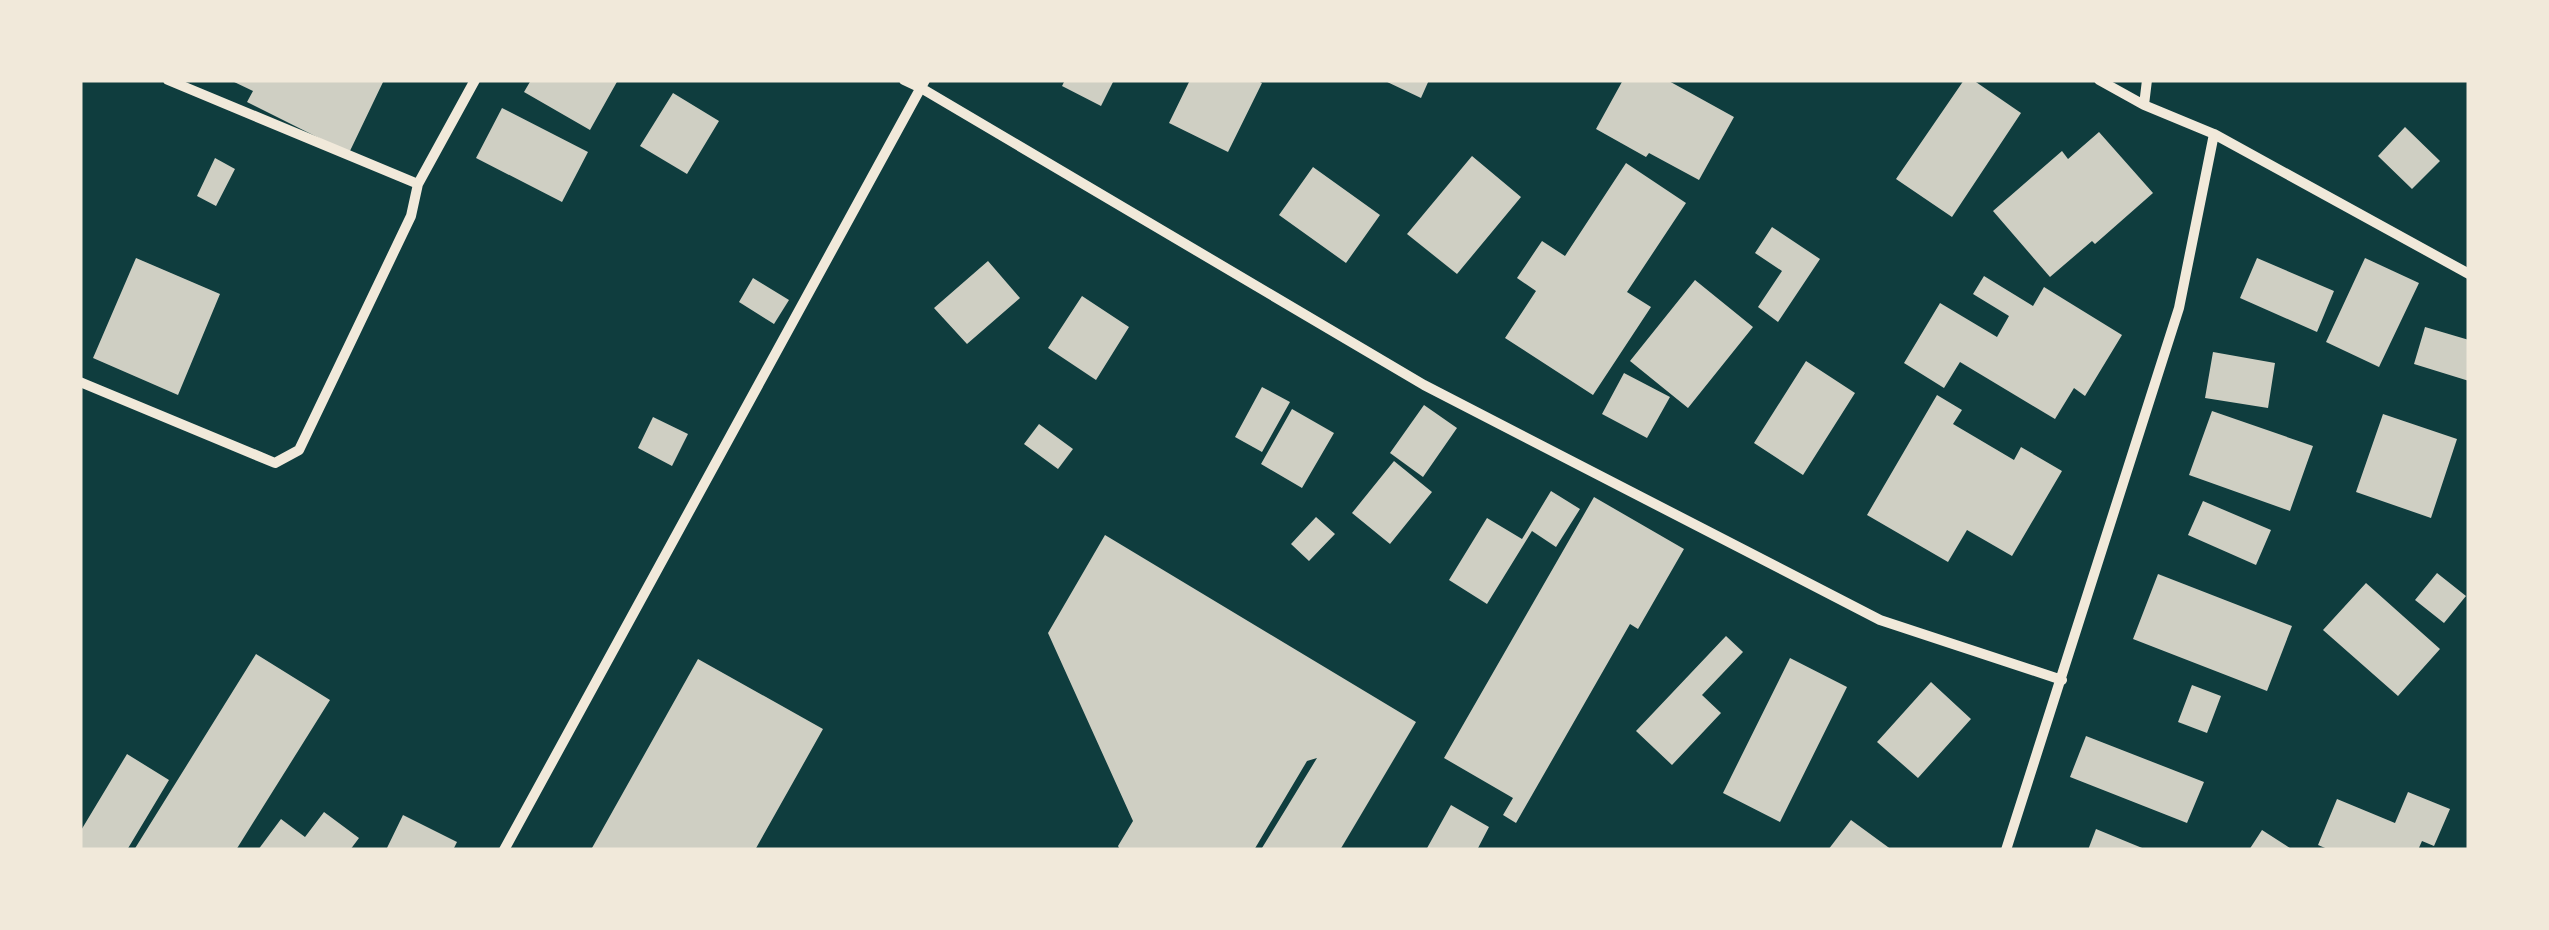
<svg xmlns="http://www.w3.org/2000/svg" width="2549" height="930" font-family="'Open Sans',sans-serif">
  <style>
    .building { fill: #cfcfc3 }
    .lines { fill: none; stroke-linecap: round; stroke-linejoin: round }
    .minor { stroke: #f1e9da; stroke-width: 10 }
  </style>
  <rect width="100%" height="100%" fill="#0f3d3e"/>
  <path class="building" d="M230 80H384L349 153 247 102 253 91Z
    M531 80H618L590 130 524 92Z
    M1065 80H1114L1101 106 1062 86Z
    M1190 80H1256L1262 83 1228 152 1169 123Z
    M1383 80H1429L1421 98Z
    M1623 80H1667L1734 117 1699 180 1649 153 1646 157 1596 129Z
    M1964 80H1973L2021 113 1952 217 1896 179Z
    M673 93 719 121 687 174 640 146Z
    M502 108 588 152 562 202 476 158Z
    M2405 127 2440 161 2412 189 2378 156Z
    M2099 132 2153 193 2095 244 2092 241 2050 277 1993 211 2062 151 2068 159Z
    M1472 156 1521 197 1457 274 1407 234Z
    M215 158 235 169 216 206 197 196Z
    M1626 163 1686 203 1627 292 1651 307 1593 395 1505 338 1536 291 1517 278 1542 241 1565 256Z
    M1313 167 1380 215 1346 263 1279 215Z
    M1772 227 1820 259 1778 322 1758 307 1782 271 1755 253Z
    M136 258 220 294 178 395 93 358Z
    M2257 258 2334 291 2317 332 2240 298Z
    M2365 258 2419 283 2379 367 2326 342Z
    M988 261 1020 298 967 344 934 308Z
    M1984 276 2033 306 2044 287 2122 335 2085 396 2074 388 2055 419 1960 362 1944 388 1904 363 1940 303 1997 337 2009 316 1973 294Z
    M753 278 789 300 774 324 739 302Z
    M1695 280 1753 327 1688 408 1630 361Z
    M1082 296 1129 327 1096 380 1048 348Z
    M2425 327 2469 340V381L2414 364Z
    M2213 352 2275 363 2268 408 2205 398Z
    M1806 361 1855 393 1803 475 1754 443Z
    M1624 373 1670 397 1647 438 1602 414Z
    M1262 387 1290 402 1262 452 1235 437Z
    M1937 395 1962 410 1953 424 2014 460 2021 447 2062 471 2012 556 1967 530 1948 562 1867 515Z
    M1424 405 1457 428 1423 477 1390 453Z
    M1292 409 1334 433 1302 488 1261 464Z
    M2212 411 2313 446 2290 511 2189 475Z
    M2383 414 2457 439 2431 518 2356 492Z
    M653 417 688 434 672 466 638 448Z
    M1039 424 1073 449 1058 469 1024 444Z
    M1394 461 1432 492 1390 544 1352 513Z
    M1551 491 1580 509 1556 547 1532 531 1487 604 1449 580 1487 518 1522 539Z
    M1594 497 1684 549 1638 629 1630 624 1516 823 1503 815 1513 798 1444 758Z
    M2203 501 2271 530 2256 565 2188 535Z
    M1316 517 1335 534 1309 561 1291 544Z
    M1105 535 1416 722 1340 850 1262 848 1317 758 1307 761 1254 850H1120L1118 846 1133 821 1048 633Z
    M2437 573 2466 596 2444 623 2415 600Z
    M2158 574 2292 626 2267 691 2133 639Z
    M2366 583 2440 649 2398 696 2323 630Z
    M1726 636 1743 652 1702 695 1721 713 1672 765 1636 731Z
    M256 654 330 700 236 850H134Z
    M1790 658 1847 687 1780 822 1723 793Z
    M698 659 823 729 755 850H596L592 848Z
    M1931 682 1971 719 1918 778 1877 742Z
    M2192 685 2221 696 2207 733 2178 722Z
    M2086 736 2204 782 2187 823 2070 777Z
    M127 754 169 780 127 850H80V832Z
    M2408 792 2450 809 2434 846 2422 841 2418 850H2330L2318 845 2337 799 2395 823Z
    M1451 805 1489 827 1477 850H1426Z
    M324 812 359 838 350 850H258L281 819 305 837Z
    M403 815 457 842 453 850H386Z
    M1851 820 1892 850H1828Z
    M2096 829 2147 850H2088Z
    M2262 830 2293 850H2249Z"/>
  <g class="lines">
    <path class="minor" d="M168 80 418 184
      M904 80 921 88 1424 385 1880 620 2062 680
      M2099 80 2144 105 2214 134 2469 274
      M2144 105 2147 80
      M80 382 275 463 299 450 411 216 418 184 475 80
      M504 850 925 80
      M2006 850 2179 308 2214 134"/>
  </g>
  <rect width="2549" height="930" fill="none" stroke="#f1e9da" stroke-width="165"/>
</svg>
